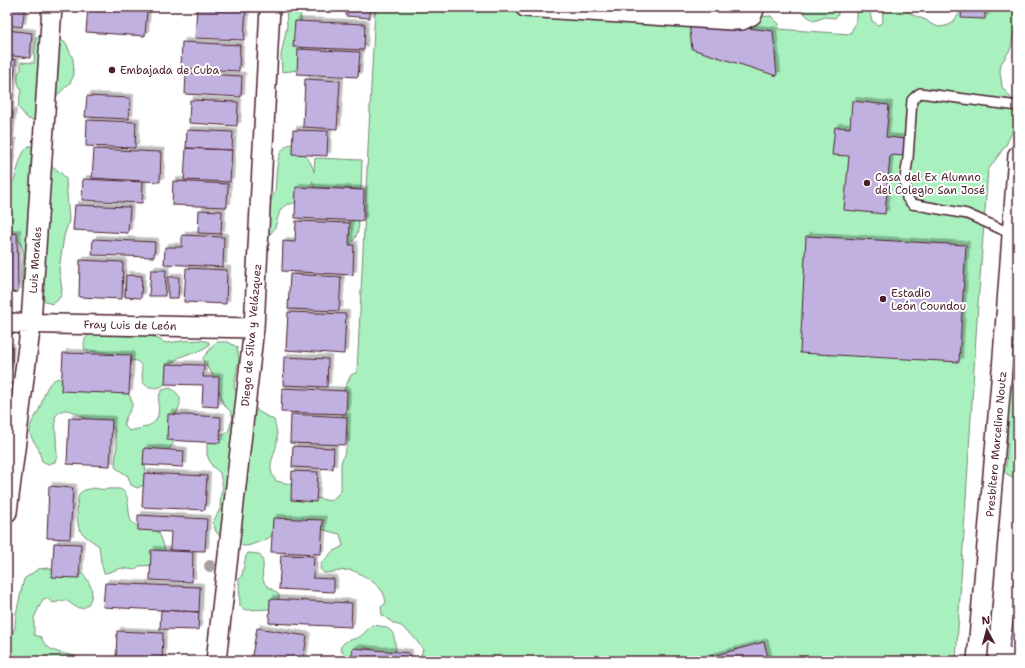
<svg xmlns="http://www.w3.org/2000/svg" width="1025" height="668" font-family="'Shantell Sans',sans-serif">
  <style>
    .green { fill: #a8f1bf; stroke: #798875 }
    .building { fill: #c1b1e1; stroke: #4a1f2b; filter: url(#shadow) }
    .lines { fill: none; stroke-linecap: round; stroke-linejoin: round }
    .service-casing { stroke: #4a1f2b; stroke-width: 12 }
    .minor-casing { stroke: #4a1f2b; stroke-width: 22 }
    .service { stroke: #fff; stroke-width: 9 }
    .minor { stroke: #fff; stroke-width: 19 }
    .tree { fill: #a9a19f }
    .poi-dot { fill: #4a1f2b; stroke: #fff; stroke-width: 1.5 }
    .labels { text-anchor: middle; stroke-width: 4; stroke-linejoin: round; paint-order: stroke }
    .poi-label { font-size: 11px; fill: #4a1f2b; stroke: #fff; text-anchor: start }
    .street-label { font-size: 11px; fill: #4a1f2b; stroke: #fff }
  </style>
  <defs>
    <filter id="shadow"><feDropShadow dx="3.5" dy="-3.5" stdDeviation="0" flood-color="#0004"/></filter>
  </defs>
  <rect width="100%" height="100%" fill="#fff"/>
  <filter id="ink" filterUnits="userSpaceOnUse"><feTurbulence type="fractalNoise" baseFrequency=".025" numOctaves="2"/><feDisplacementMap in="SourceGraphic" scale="8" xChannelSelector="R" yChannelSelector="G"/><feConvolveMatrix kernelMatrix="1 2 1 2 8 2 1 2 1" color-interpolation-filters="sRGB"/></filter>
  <g filter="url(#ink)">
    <path class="green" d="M286 7H299L305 42 299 70 282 72 281 55 287 26Z
      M375 7H453L476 9 477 7H686L683 14 754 17 771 16 779 24 778 29 850 34C852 29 856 24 857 18 857 14 857 12 858 8L869 9 872 21 878 25 883 22 882 7H900L913 15 926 20 931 24 939 27 946 26 951 24 959 14 964 10 983 7H1018V26L1013 36 1011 48 1001 64 1000 71 1002 87 1016 104 1018 119 1006 145 988 170 978 304 956 661H419L423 649 412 635 401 626 393 623 382 615 381 607 386 603C385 599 385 595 382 591 378 584 357 570 349 570 341 570 333 573 324 573L320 569 321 564 332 552 343 546 340 534C332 533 325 529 318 529L275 533 267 539 248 546 229 545 216 532 213 522 220 509 221 493 223 488 220 473 212 466 207 455V442L213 438 220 435H224L228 432 233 418 231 412 223 404 218 387 212 373 204 363 203 358 216 342H228L237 347 239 359 234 387 241 401 250 402 259 412 274 420C276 427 278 435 277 442 275 457 265 466 276 481L290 484 300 495 331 501 341 491V463L348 443V437L344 417 340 411 343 392 351 375 357 372Z
      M805 7H838V15L835 18 825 17 814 21 807 16 804 13Z
      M47 35 66 43 73 59 74 75 70 83 52 100 42 117 33 120 28 119 18 107 21 90 18 82V73L21 70V62L34 63 36 37Z
      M291 144 301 146C304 155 312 162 314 172L315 158 362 160 361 189 313 187V181C310 188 303 197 297 201 293 205 286 203 282 208 276 216 278 228 270 234L267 230C267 223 266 215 267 208 268 202 274 197 275 191 277 178 274 148 291 144Z
      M29 146H44L51 165 62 174 66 179 69 221 64 236 59 270 62 289 61 296 57 301 52 304 46 302 42 295 25 290C24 285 21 279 22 274 22 260 27 250 17 238L7 237V189C21 178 15 157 29 146Z
      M350 219H358C361 228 355 241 348 247V225Z
      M90 334H119L126 336 136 334 150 335 166 343 182 341 201 340 209 342V345L200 351 188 354 180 357 174 361 172 364 167 383C161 387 157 389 150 387 136 384 147 368 138 362 135 359 130 362 127 360 122 359 118 355 113 354 104 352 94 353 85 350 83 344 84 338 90 334Z
      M1018 376V481L1004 472 1006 466 1007 454 1008 422 1006 393Z
      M59 378 76 392 81 391 126 390C140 411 126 408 124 425L129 431C137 429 154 427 157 418 161 410 155 401 162 390L170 388C174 390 179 394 180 399 181 406 177 410 175 417 172 426 178 438 171 447 164 455 154 459 145 464L146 474 144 485 137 488 131 485 128 476 116 468 115 464 117 445 114 428C107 424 98 423 90 420 79 416 63 401 55 418L57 456 55 462 48 464 42 461C40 456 40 451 37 446 34 441 31 439 30 433 29 423 35 418 39 410 44 399 45 381 59 378Z
      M95 488C103 491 109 488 118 489 131 489 127 512 131 521 141 531 143 524 152 527 161 530 163 545 166 553L155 565 139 566 135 570 122 568 106 573H104L101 562 99 546C93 541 84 537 80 530 76 524 76 498 80 493 84 489 90 489 95 488Z
      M248 553 259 554C268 565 259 572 264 582 267 588 275 590 279 595V600L270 609 245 610 240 606 239 583V579L242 575 246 556Z
      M48 568 53 570 81 571C85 575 89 582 91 587 94 595 89 610 79 608 74 607 70 602 65 600L53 603 47 598 43 599 34 618V635L41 637C50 658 69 650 84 661H11L7 647 15 627 16 614 24 579 38 569Z
      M372 625C393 627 394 631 396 650 384 659 369 644 361 649 358 652 355 656 352 659L342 652 340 648C347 638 348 641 357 638 363 636 367 629 372 625Z"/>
    <path class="building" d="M7 7H25L22 27 7 25Z
      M88 7 147 10 145 36 86 32Z
      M197 7H246L244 40 195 38Z
      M346 7H370V18L346 16Z
      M902 7H925V10L902 9Z
      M962 7H985V19L961 18Z
      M295 21 365 24 364 50 293 47Z
      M689 21 773 31 777 76 692 49Z
      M7 30 32 33 30 58 7 55Z
      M182 42 240 45 239 71 181 68Z
      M298 49 360 52 358 77 297 74Z
      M7 59 16 60 10 111 7 110Z
      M186 73 242 76 241 97 185 94Z
      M305 79 340 81 337 129 303 127Z
      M87 96 130 98 129 119 85 117Z
      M190 100 238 102 237 126 189 123Z
      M852 101 889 105 886 137 907 139 906 156 890 155 885 214 844 210 849 156 832 155 835 127 850 128Z
      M7 111 13 112 10 140H7Z
      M87 120 136 122 135 148 86 146Z
      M187 130 233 132 232 150 186 148Z
      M293 130 328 131 327 156 292 154Z
      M7 141 13 142 9 181H7Z
      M186 148 232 150 230 182 184 180Z
      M94 149 161 152 160 182 92 178Z
      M83 179 143 182 142 203 82 200Z
      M173 181 228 184 227 207 172 205Z
      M296 187 364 190 363 221 295 218Z
      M75 205 130 207 128 233 73 230Z
      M199 210 222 211 221 234 198 233Z
      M296 221 350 223 349 245H354L353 275 282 271 283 241 295 242Z
      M17 233 18 292 7 293V234Z
      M182 235 224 237 223 267 164 264 165 247H182Z
      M806 236 966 245 959 362 800 353Z
      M93 239 155 242 154 257 92 255Z
      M80 260 123 262 122 299 79 297Z
      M186 268 227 270 226 304 184 302Z
      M151 270H166L165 296H149Z
      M290 274 341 277 339 311 288 309Z
      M126 275 142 276 141 298 125 297Z
      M168 277H179L178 298H168Z
      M288 312 346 314 344 354 286 350Z
      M7 347H11L9 371H7Z
      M63 353 131 355 129 394 61 391Z
      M284 357 328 359 327 387 283 385Z
      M166 364 204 365 203 377H219L218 407 202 406 203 385 165 384Z
      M282 388 347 391 346 414 281 412Z
      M168 414 221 417 220 443 167 440Z
      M291 414 347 417 346 445 290 443Z
      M69 418 112 420 110 466 67 464Z
      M293 446 334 448 333 469 292 467Z
      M144 448 184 451 183 467 143 465Z
      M292 471 318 472 316 502 291 500Z
      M144 473 207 476 205 510 142 507Z
      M49 486 73 488 70 539 47 538Z
      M138 515 207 519 205 551 170 550 171 532 138 530Z
      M273 518 323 520 321 554 271 552Z
      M54 543 81 544 79 578 52 577Z
      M151 550 193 552 192 582 150 580Z
      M281 555 314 556 313 578 334 579V592L279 589Z
      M105 583 200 587 199 612 103 607Z
      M1017 597H1018V649L1009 647Z
      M270 599 352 603 351 627 269 623Z
      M161 610 199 612 198 630 160 629Z
      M257 628 307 636 303 661H251Z
      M117 631 163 633 162 661 116 660Z
      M764 642 769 661H694Z
      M353 648 409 653V661H351Z"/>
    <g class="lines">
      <defs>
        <path id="service" d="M1012 234 992 225 967 214 912 204 907 198 905 179 908 158 912 100 916 96 920 93 1018 106"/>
        <path id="minor" d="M525 7 731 20H742L752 15 755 7
          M7 323 254 328
          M7 512 31 323 52 7
          M216 661 254 328 270 7
          M977 661 1002 370 1018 155"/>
      </defs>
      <use href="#service" class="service-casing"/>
      <use href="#minor" class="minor-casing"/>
      <use href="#service" class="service"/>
      <use href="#minor" class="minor"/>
    </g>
    <circle class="tree" cx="210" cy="566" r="6"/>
  </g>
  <g class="poi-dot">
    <circle cx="112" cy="70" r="4"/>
    <circle cx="867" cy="183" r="4"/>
    <circle cx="883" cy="299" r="4"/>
  </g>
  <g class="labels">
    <g class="poi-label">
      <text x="120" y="74">Embajada de Cuba</text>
      <text x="875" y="181">Casa del Ex Alumno<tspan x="875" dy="13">del Colegio San José</tspan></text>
      <text x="891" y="297">Estadio<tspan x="891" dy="13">León Coundou</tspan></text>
    </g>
    <g class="street-label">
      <text transform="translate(35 260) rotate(-86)" y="4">Luis Morales</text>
      <text transform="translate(130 325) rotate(1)" y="4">Fray Luis de León</text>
      <text transform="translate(251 335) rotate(-85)" y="4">Diego de Silva y Velázquez</text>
      <text transform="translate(996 444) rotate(-85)" y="4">Presbítero Marcelino Noutz</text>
    </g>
  </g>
  <rect width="1025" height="668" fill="none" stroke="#fff" stroke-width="24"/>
  <rect x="12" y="12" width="1001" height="644" fill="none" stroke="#4a1f2b" stroke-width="1.5" filter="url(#ink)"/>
  <g transform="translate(987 630) rotate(354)" stroke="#ffffff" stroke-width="3" paint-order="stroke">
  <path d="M0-3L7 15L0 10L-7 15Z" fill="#4a1f2b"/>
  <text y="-6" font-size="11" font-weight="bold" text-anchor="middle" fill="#4a1f2b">N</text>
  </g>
</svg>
